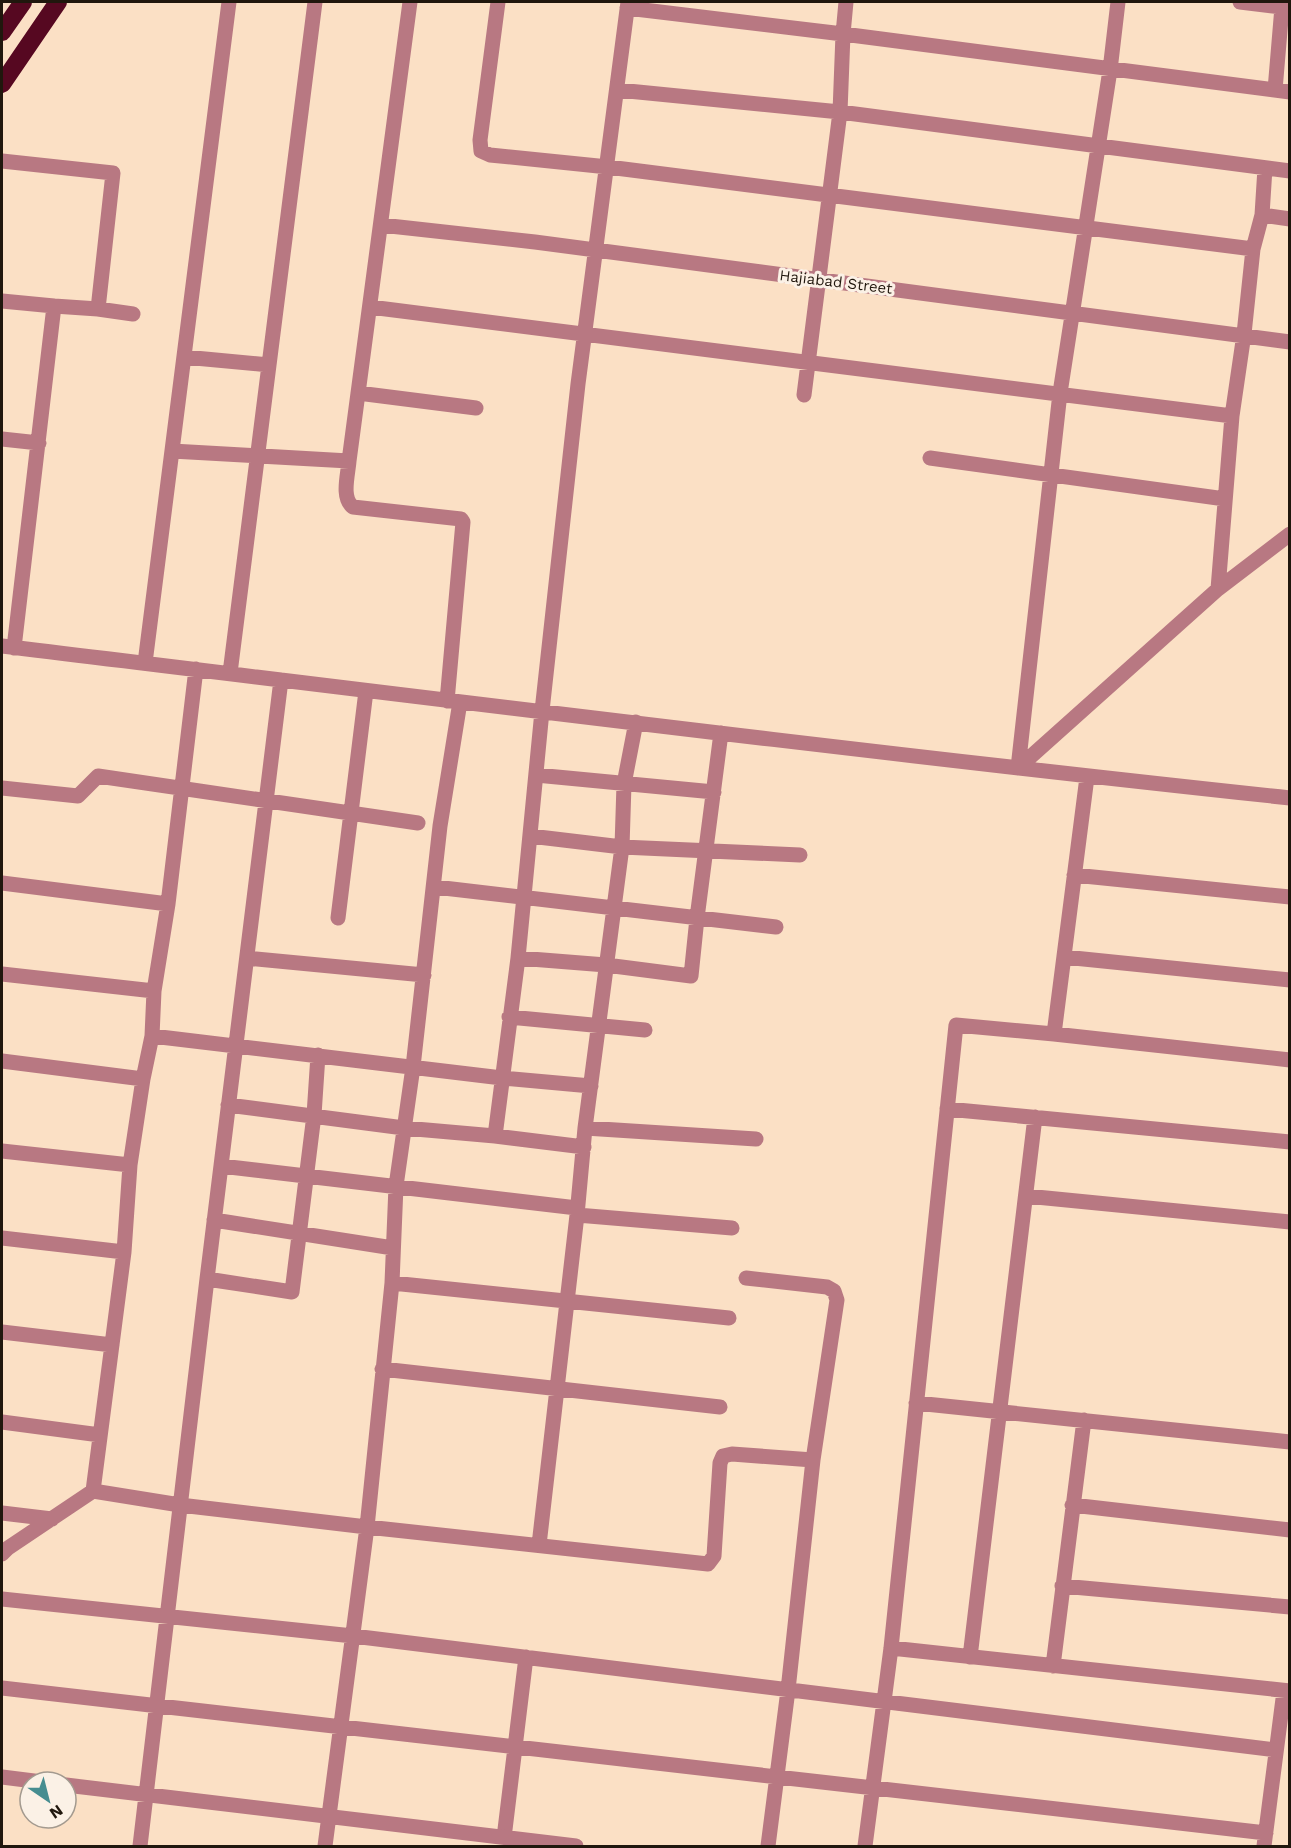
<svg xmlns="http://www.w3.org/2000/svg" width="1291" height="1848" font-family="'Work Sans',sans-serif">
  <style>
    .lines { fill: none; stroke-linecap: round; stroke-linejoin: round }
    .minor { stroke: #b87882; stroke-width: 15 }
    .highway { stroke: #560821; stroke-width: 18 }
    .labels { text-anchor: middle; stroke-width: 6; stroke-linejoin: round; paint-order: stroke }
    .street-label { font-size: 15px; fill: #20170d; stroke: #fbf1e6 }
  </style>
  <rect width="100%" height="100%" fill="#fbe0c5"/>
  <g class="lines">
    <path class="minor" d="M410 2 349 461C348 475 341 498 353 507L461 519 463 522 447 701
      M498 2 480 140 481 151 490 155 608 167 1253 249 1262 215 1290 219
      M1240 2 1290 8
      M627 8 843 34 1290 92
      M618 90 840 112 1290 171
      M1275 90 1282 7
      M2 161 113 173 98 309 133 314
      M1262 215 1265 168
      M381 225 535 242 1290 342
      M2 301 54 306 14 648
      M54 306 98 309
      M370 307 1232 416
      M184 357 269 365
      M358 393 476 408
      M804 395 840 112 843 34 846 2
      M2 439 39 443
      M172 451 349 461
      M930 458 1225 499
      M1218 589 1232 416 1244 334 1253 249
      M2 646C431 698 860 752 1290 798
      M145 663 229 2
      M230 673 315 2
      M1018 768 1060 393 1110 70 1118 2
      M1018 768 1218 589 1290 534
      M536 775 714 792
      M2 788 78 796 98 776 418 823
      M530 836 622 847 800 855
      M1074 875 1290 897
      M2 883 168 904
      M435 887 776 927
      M338 918 366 691
      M1064 957 1290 980
      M247 958 424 975
      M518 958 606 965 691 976 697 918 721 733
      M2 974 154 991
      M509 1017 645 1030
      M1054 1034 1290 1060
      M152 1036 502 1078 591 1086
      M2 1061 143 1079
      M228 1105 404 1128 495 1136 584 1147
      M947 1109 1290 1142
      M585 1128 756 1139
      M495 1136 518 958 542 711 578 384 628 2
      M2 1151 130 1165
      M221 1166 577 1208
      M1026 1196 1290 1222
      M577 1215 732 1228
      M214 1220 393 1248
      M2 1238 124 1252
      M746 1278 827 1287 834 1291 837 1300 813 1460
      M207 1279 292 1292 314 1115 318 1055
      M392 1283 729 1318
      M2 1332 112 1345
      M382 1369 720 1407
      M916 1403 1290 1442
      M2 1422 100 1435
      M93 1491 124 1252 130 1165 143 1079 152 1036 154 991 168 904 196 669
      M1072 1505 1290 1530
      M2 1513 52 1519
      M539 1545 577 1215 585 1128 622 847 624 784 636 722
      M2 1554 8 1548 93 1491 180 1505 367 1527 708 1564 714 1556 720 1463 723 1456 732 1454 813 1460 788 1690 768 1846
      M1062 1586 1290 1607
      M2 1599 353 1636 1276 1750
      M891 1648 1290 1691
      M970 1657 1035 1117
      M1053 1666 1084 1420
      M2 1688 1266 1833
      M2 1777 42 1782
      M66 1785 576 1846
      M140 1846 207 1279 281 680
      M325 1846 367 1527 392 1283 396 1186 413 1067 440 826 460 702
      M503 1846 526 1657
      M865 1846 891 1648 956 1025 1054 1034 1087 777
      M1264 1846 1284 1691"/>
    <path class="highway" d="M2 32 23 2
      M2 84 58 2"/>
  </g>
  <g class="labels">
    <g class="street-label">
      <text transform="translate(836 282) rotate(7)" y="5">Hajiabad Street</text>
    </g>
  </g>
  <rect width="1291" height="1848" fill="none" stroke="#20170d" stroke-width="6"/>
  <g transform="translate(48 1800) rotate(145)"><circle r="28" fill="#fbf1e6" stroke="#a39a8f" stroke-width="1.5"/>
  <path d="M0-4.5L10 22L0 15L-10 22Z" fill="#468d90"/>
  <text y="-9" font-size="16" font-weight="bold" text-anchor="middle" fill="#20170d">N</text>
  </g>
</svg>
